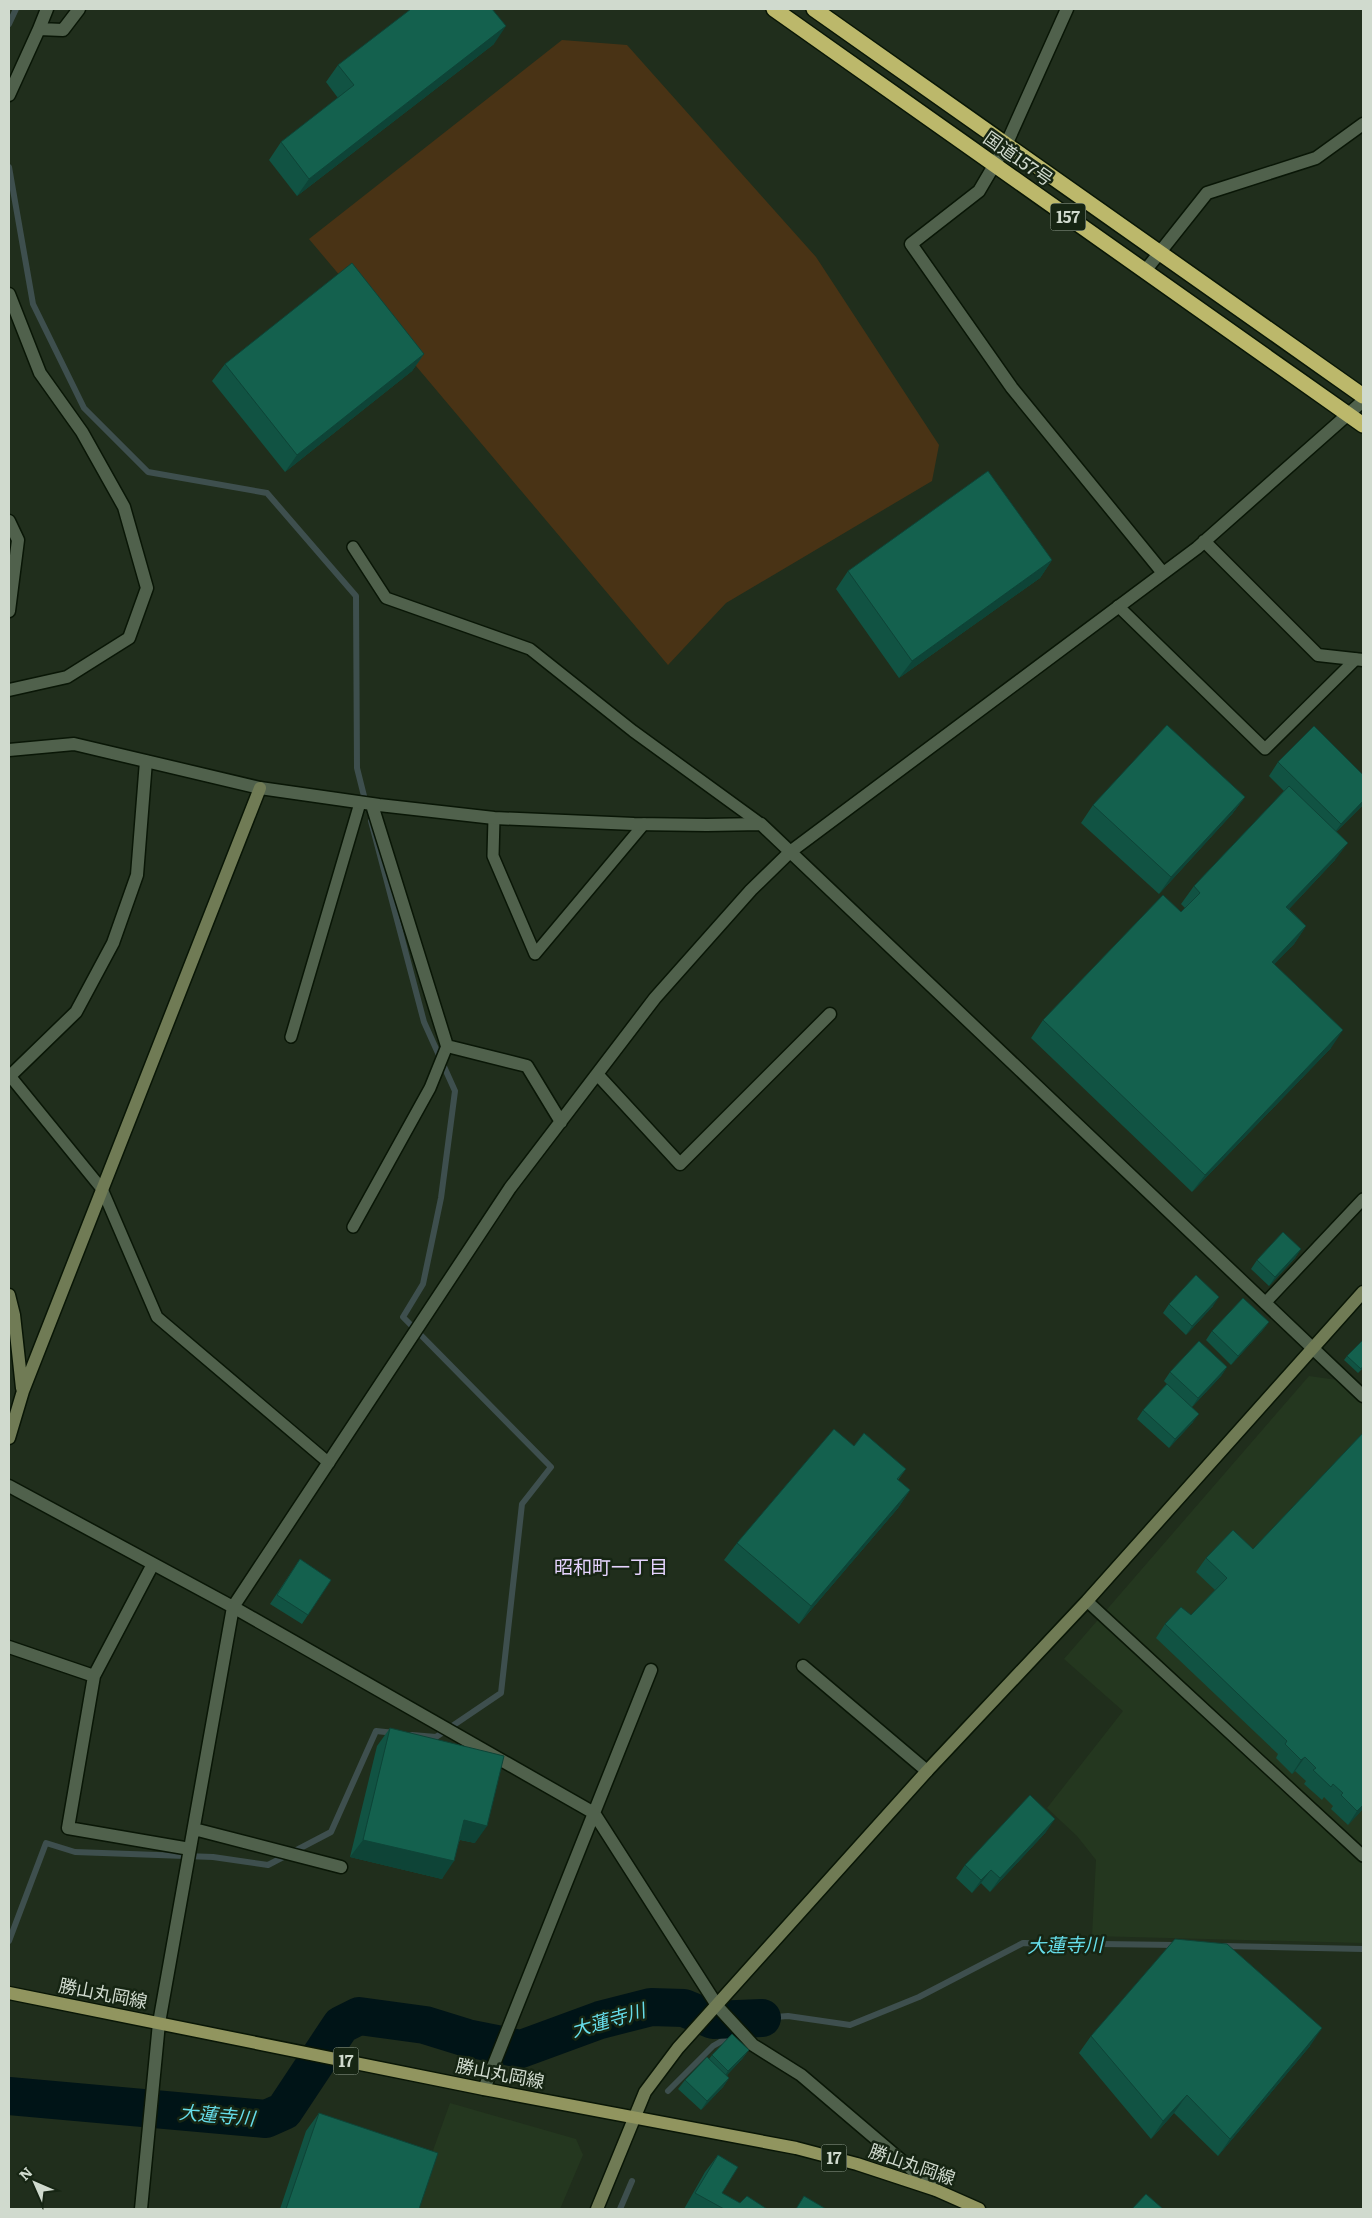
<svg xmlns="http://www.w3.org/2000/svg" width="1372" height="2218" font-family="Literata,'Noto Sans JP',serif">
  <style>
    .built { fill: #24371f }
    .green { fill: #493315 }
    .lines { fill: none; stroke-linecap: round; stroke-linejoin: round }
    .stream { stroke: #3e4f4e; stroke-width: 6 }
    .river { stroke: #001417; stroke-width: 38 }
    .lane-casing { stroke: #091606; stroke-width: 14 }
    .street-casing { stroke: #091606; stroke-width: 15 }
    .secondary-casing { stroke: #091606; stroke-width: 15 }
    .primary-casing { stroke: #091606; stroke-width: 15 }
    .highway-casing { stroke: #091606; stroke-width: 18 }
    .lane { stroke: #50614c; stroke-width: 11 }
    .street { stroke: #50614c; stroke-width: 12 }
    .secondary { stroke: #707b55; stroke-width: 12 }
    .primary { stroke: #91955f; stroke-width: 12 }
    .highway { stroke: #bcb86b; stroke-width: 15 }
    .wall { fill: #115343 }
    .shaded-wall { fill: #0e4437 }
    .building { fill: #14614e; stroke: #0e4437 }
    .labels { text-anchor: middle; stroke-width: 5; stroke-linejoin: round; paint-order: stroke }
    .shield { fill: #162513; stroke: #98a496; stroke-width: 1 }
    .shield-label { font-size: 16px; font-weight: bold; fill: #d0dace }
    .street-label { font-size: 18px; fill: #d0dace; stroke: #162513 }
    .neighbourhood-label { font-size: 19px; fill: #e5d3fe; stroke: #162513 }
    .water-label { font-size: 19px; font-style: italic; fill: #66ddea; stroke: #162513 }
  </style>
  <rect width="100%" height="100%" fill="#202e1c"/>
  <path class="built" d="M1309 1376 1337 1380 1363 1405V1943L1092 1936 1096 1860 1077 1836 1047 1808 1123 1711 1064 1659Z
    M450 2103 576 2139 583 2155 560 2209H280L426 2170Z"/>
  <path class="green" d="M562 40 627 45 816 257 939 445 932 481 726 603 668 665 309 239Z"/>
  <g class="lines">
    <path class="stream" d="M9 24 16 9
      M9 167 33 304 84 408 148 472 267 493 356 596 357 768 366 804
      M371 821 424 1022 455 1091 441 1198 423 1284 403 1317 551 1467 522 1504 501 1693 436 1737 412 1735
      M9 1941 46 1843 75 1852 213 1857 268 1865 331 1832 376 1731 395 1733
      M1222 1946 1363 1949
      M668 2091 713 2046 762 2018 788 2016 850 2025 919 1997 1023 1943 1177 1945
      M620 2209 632 2181"/>
    <path class="river" d="M9 2096 266 2119 284 2111 341 2025 359 2016 425 2025 467 2038 521 2049 600 2020 651 2007 684 2008 713 2020 762 2018"/>
    <defs>
      <path id="lane" d="M353 547 386 598 530 649 633 731 761 824
        M1118 606 1265 749 1356 659
        M494 818 493 856 535 954 644 824
        M291 1037 360 803
        M10 1076 102 1189 157 1317 329 1463
        M353 1227 430 1088 447 1046
        M1265 1303 1363 1199
        M1087 1601 1363 1856"/>
      <path id="street" d="M1067 9 1006 145 979 191 911 244 1012 388 1163 573
        M39 29 63 30 79 9
        M9 95 39 29 47 9
        M1145 271 1207 193 1316 158 1363 124
        M9 294 40 373 82 432 124 507 147 588 129 638 67 677 9 690
        M9 521 18 540 9 611
        M1204 541 1318 655 1363 660
        M9 750 74 744 260 788 379 805 494 818 634 824 707 825 761 824 1363 1396
        M372 805 447 1046 527 1066 561 1122
        M597 1074 680 1164 830 1014
        M9 1077 76 1012 113 943 137 875 146 761
        M9 1486 233 1607 594 1813 718 2007 753 2045 801 2075 936 2190
        M153 1564 94 1676 68 1828 190 1849
        M9 1647 94 1676
        M803 1666 927 1771
        M194 1829 341 1867
        M484 2089 651 1670
        M141 2209 159 2023 233 1607 510 1188 655 998 751 890 790 852 1197 548 1363 401"/>
      <path id="secondary" d="M9 1295 14 1315 22 1388
        M9 1438 23 1391 260 788
        M597 2209 645 2092 678 2048 927 1771 1087 1601 1363 1292"/>
      <path id="primary" d="M9 1993 484 2089 796 2148 857 2164 936 2190 979 2209"/>
      <path id="highway" d="M774 9 1363 425
        M814 9 1363 396"/>
    </defs>
    <use href="#lane" class="lane-casing"/>
    <use href="#street" class="street-casing"/>
    <use href="#secondary" class="secondary-casing"/>
    <use href="#primary" class="primary-casing"/>
    <use href="#highway" class="highway-casing"/>
    <use href="#lane" class="lane"/>
    <use href="#street" class="street"/>
    <use href="#secondary" class="secondary"/>
    <use href="#primary" class="primary"/>
    <use href="#highway" class="highway"/>
  </g>
  <path class="wall" d="M494 44 297 196 269 160 281 142 338 98 326 82 338 65Z
    M424 354 412 371 285 472 212 381 225 364Z
    M1052 560 1040 578 899 678 836 589 848 571Z
    M1278 762 1363 775V805L1336 832 1335 860 1289 909 1306 926 1294 944 1274 964 1331 1048 1192 1192 1031 1038 1043 1020 1181 912 1185 908 1181 904 1194 886 1284 791 1269 776Z
    M1245 797 1232 814 1159 894 1081 823 1093 805Z
    M1301 1249 1295 1258 1269 1286 1251 1269 1257 1260Z
    M1169 1304 1213 1306 1186 1335 1163 1313Z
    M1269 1322 1262 1331 1231 1365 1206 1340 1212 1331Z
    M1363 1340V1368L1358 1373 1344 1360 1347 1356Z
    M1227 1367 1221 1376 1192 1407 1193 1422 1169 1448 1137 1419 1143 1410 1167 1384 1164 1381 1170 1372Z
    M1363 1433V1809L1348 1825 1331 1809 1333 1806 1324 1797 1322 1800 1304 1784 1306 1781 1295 1771 1292 1774 1276 1758 1278 1754 1156 1638 1165 1624 1191 1615 1215 1590 1196 1572 1206 1558 1253 1549Z
    M854 1446 906 1469 898 1480 910 1490 898 1508 799 1624 724 1560 737 1543Z
    M300 1559 331 1580 302 1624 270 1604Z
    M390 1728 475 1843 460 1840 442 1879 350 1857 377 1746Z
    M1046 1832 990 1892 981 1883 972 1893 956 1878 965 1865Z
    M1091 2036 1310 2046 1218 2156 1174 2113 1151 2139 1079 2053Z
    M749 2050 742 2059 727 2075 729 2078 723 2087 701 2110 678 2089 685 2080 709 2059 712 2055Z
    M319 2113 419 2209H280L306 2131Z
    M718 2155 722 2193 740 2203 767 2209H684L705 2172Z"/>
  <path class="shaded-wall" d="M506 26 494 44 297 196 309 179Z
    M424 354 412 371 285 472 297 455Z
    M1052 560 1040 578 899 678 912 661Z
    M1245 797 1232 814 1159 894 1171 877Z
    M1363 801V805L1331 837 1341 824Z
    M1348 843 1335 860 1274 925 1286 907Z
    M1306 926 1294 944 1260 979 1272 962Z
    M1343 1030 1331 1048 1192 1192 1205 1175Z
    M1301 1249 1295 1258 1269 1286 1275 1277Z
    M1219 1297 1213 1306 1186 1335 1192 1326Z
    M1269 1322 1262 1331 1231 1365 1238 1356Z
    M1227 1367 1221 1376 1192 1407 1198 1398Z
    M1199 1414 1193 1422 1169 1448 1175 1439Z
    M910 1490 898 1508 799 1624 811 1606Z
    M1305 1757 1295 1771 1292 1774 1301 1760Z
    M1363 1805V1809L1348 1825 1357 1811Z
    M1055 1819 1046 1832 990 1892 1000 1878Z
    M464 1820 487 1826 475 1843 452 1838Z
    M363 1840 454 1861 442 1879 350 1857Z
    M991 1870 981 1883 972 1893 981 1880Z
    M1322 2028 1310 2046 1218 2156 1230 2139Z
    M749 2050 742 2059 722 2080 728 2071Z
    M729 2078 723 2087 701 2110 707 2101Z
    M1187 2095 1174 2113 1151 2139 1163 2121Z"/>
  <path class="building" d="M411 9H492L506 26 309 179 281 142 354 85 338 65Z
    M352 263 424 354 297 455 225 364Z
    M988 471 1052 560 912 661 848 571Z
    M1167 725 1245 797 1171 877 1093 805Z
    M1314 726 1363 775V801L1341 824 1278 762Z
    M1289 786 1348 843 1286 907 1306 926 1272 962 1343 1030 1205 1175 1043 1020 1163 895 1181 912 1200 893 1194 886Z
    M1283 1232 1301 1249 1275 1277 1257 1260Z
    M1196 1275 1219 1297 1192 1326 1169 1304Z
    M1243 1298 1269 1322 1238 1356 1212 1331Z
    M1363 1340V1366L1361 1369 1347 1356Z
    M1199 1341 1227 1367 1198 1398 1170 1372Z
    M1167 1384 1199 1414 1175 1439 1143 1410Z
    M834 1429 854 1446 864 1433 906 1469 897 1479 910 1490 811 1606 737 1543Z
    M1363 1433V1805L1357 1811 1341 1795 1343 1793 1333 1784 1331 1787 1313 1770 1316 1768 1305 1757 1301 1760 1285 1744 1287 1741 1165 1624 1181 1607 1191 1615 1227 1578 1206 1558 1233 1530 1253 1549Z
    M300 1559 331 1580 308 1615 277 1595Z
    M390 1728 504 1756 487 1826 464 1820 454 1861 363 1840Z
    M1030 1795 1055 1819 1000 1878 991 1870 981 1880 965 1865Z
    M1175 1939 1227 1944 1322 2028 1230 2139 1187 2095 1163 2121 1091 2036Z
    M732 2034 749 2050 728 2071 712 2055Z
    M707 2057 729 2078 707 2101 685 2080Z
    M319 2113 438 2153 419 2209H286Z
    M718 2155 738 2167 722 2193 740 2203 747 2196 767 2209H724L695 2193Z
    M1146 2194 1163 2209H1132Z
    M804 2196 826 2209H796Z"/>
  <g class="labels">
    <g class="shield">
      <rect x="1050.5" y="203.5" width="35" height="27" rx="4"/>
      <rect x="333.5" y="2047.5" width="25" height="27" rx="4"/>
      <rect x="821.5" y="2144.5" width="25" height="27" rx="4"/>
    </g>
    <g class="shield-label">
      <text x="1068" y="223">157</text>
      <text x="346" y="2067">17</text>
      <text x="834" y="2164">17</text>
    </g>
    <g class="street-label">
      <text transform="translate(1018 159) rotate(35)" y="6">国道157号</text>
      <text transform="translate(103 1994) rotate(11)" y="6">勝山丸岡線</text>
      <text transform="translate(500 2074) rotate(11)" y="6">勝山丸岡線</text>
      <text transform="translate(912 2165) rotate(19)" y="6">勝山丸岡線</text>
    </g>
    <g class="neighbourhood-label">
      <text x="611" y="1574">昭和町一丁目</text>
    </g>
    <g class="water-label">
      <text transform="translate(1065 1945) rotate(-1)" y="7">大蓮寺川</text>
      <text transform="translate(608 2020) rotate(-16)" y="7">大蓮寺川</text>
      <text transform="translate(217 2115) rotate(5)" y="7">大蓮寺川</text>
    </g>
  </g>
  <rect width="1372" height="2218" fill="none" stroke="#d0dace" stroke-width="20"/>
  <g transform="translate(35 2183) rotate(315)" stroke="#162513" stroke-width="4" paint-order="stroke">
  <path d="M0-4L9 19L0 12L-9 19Z" fill="#d0dace"/>
  <text y="-8" font-size="14" font-weight="bold" text-anchor="middle" fill="#d0dace">N</text>
  </g>
</svg>
